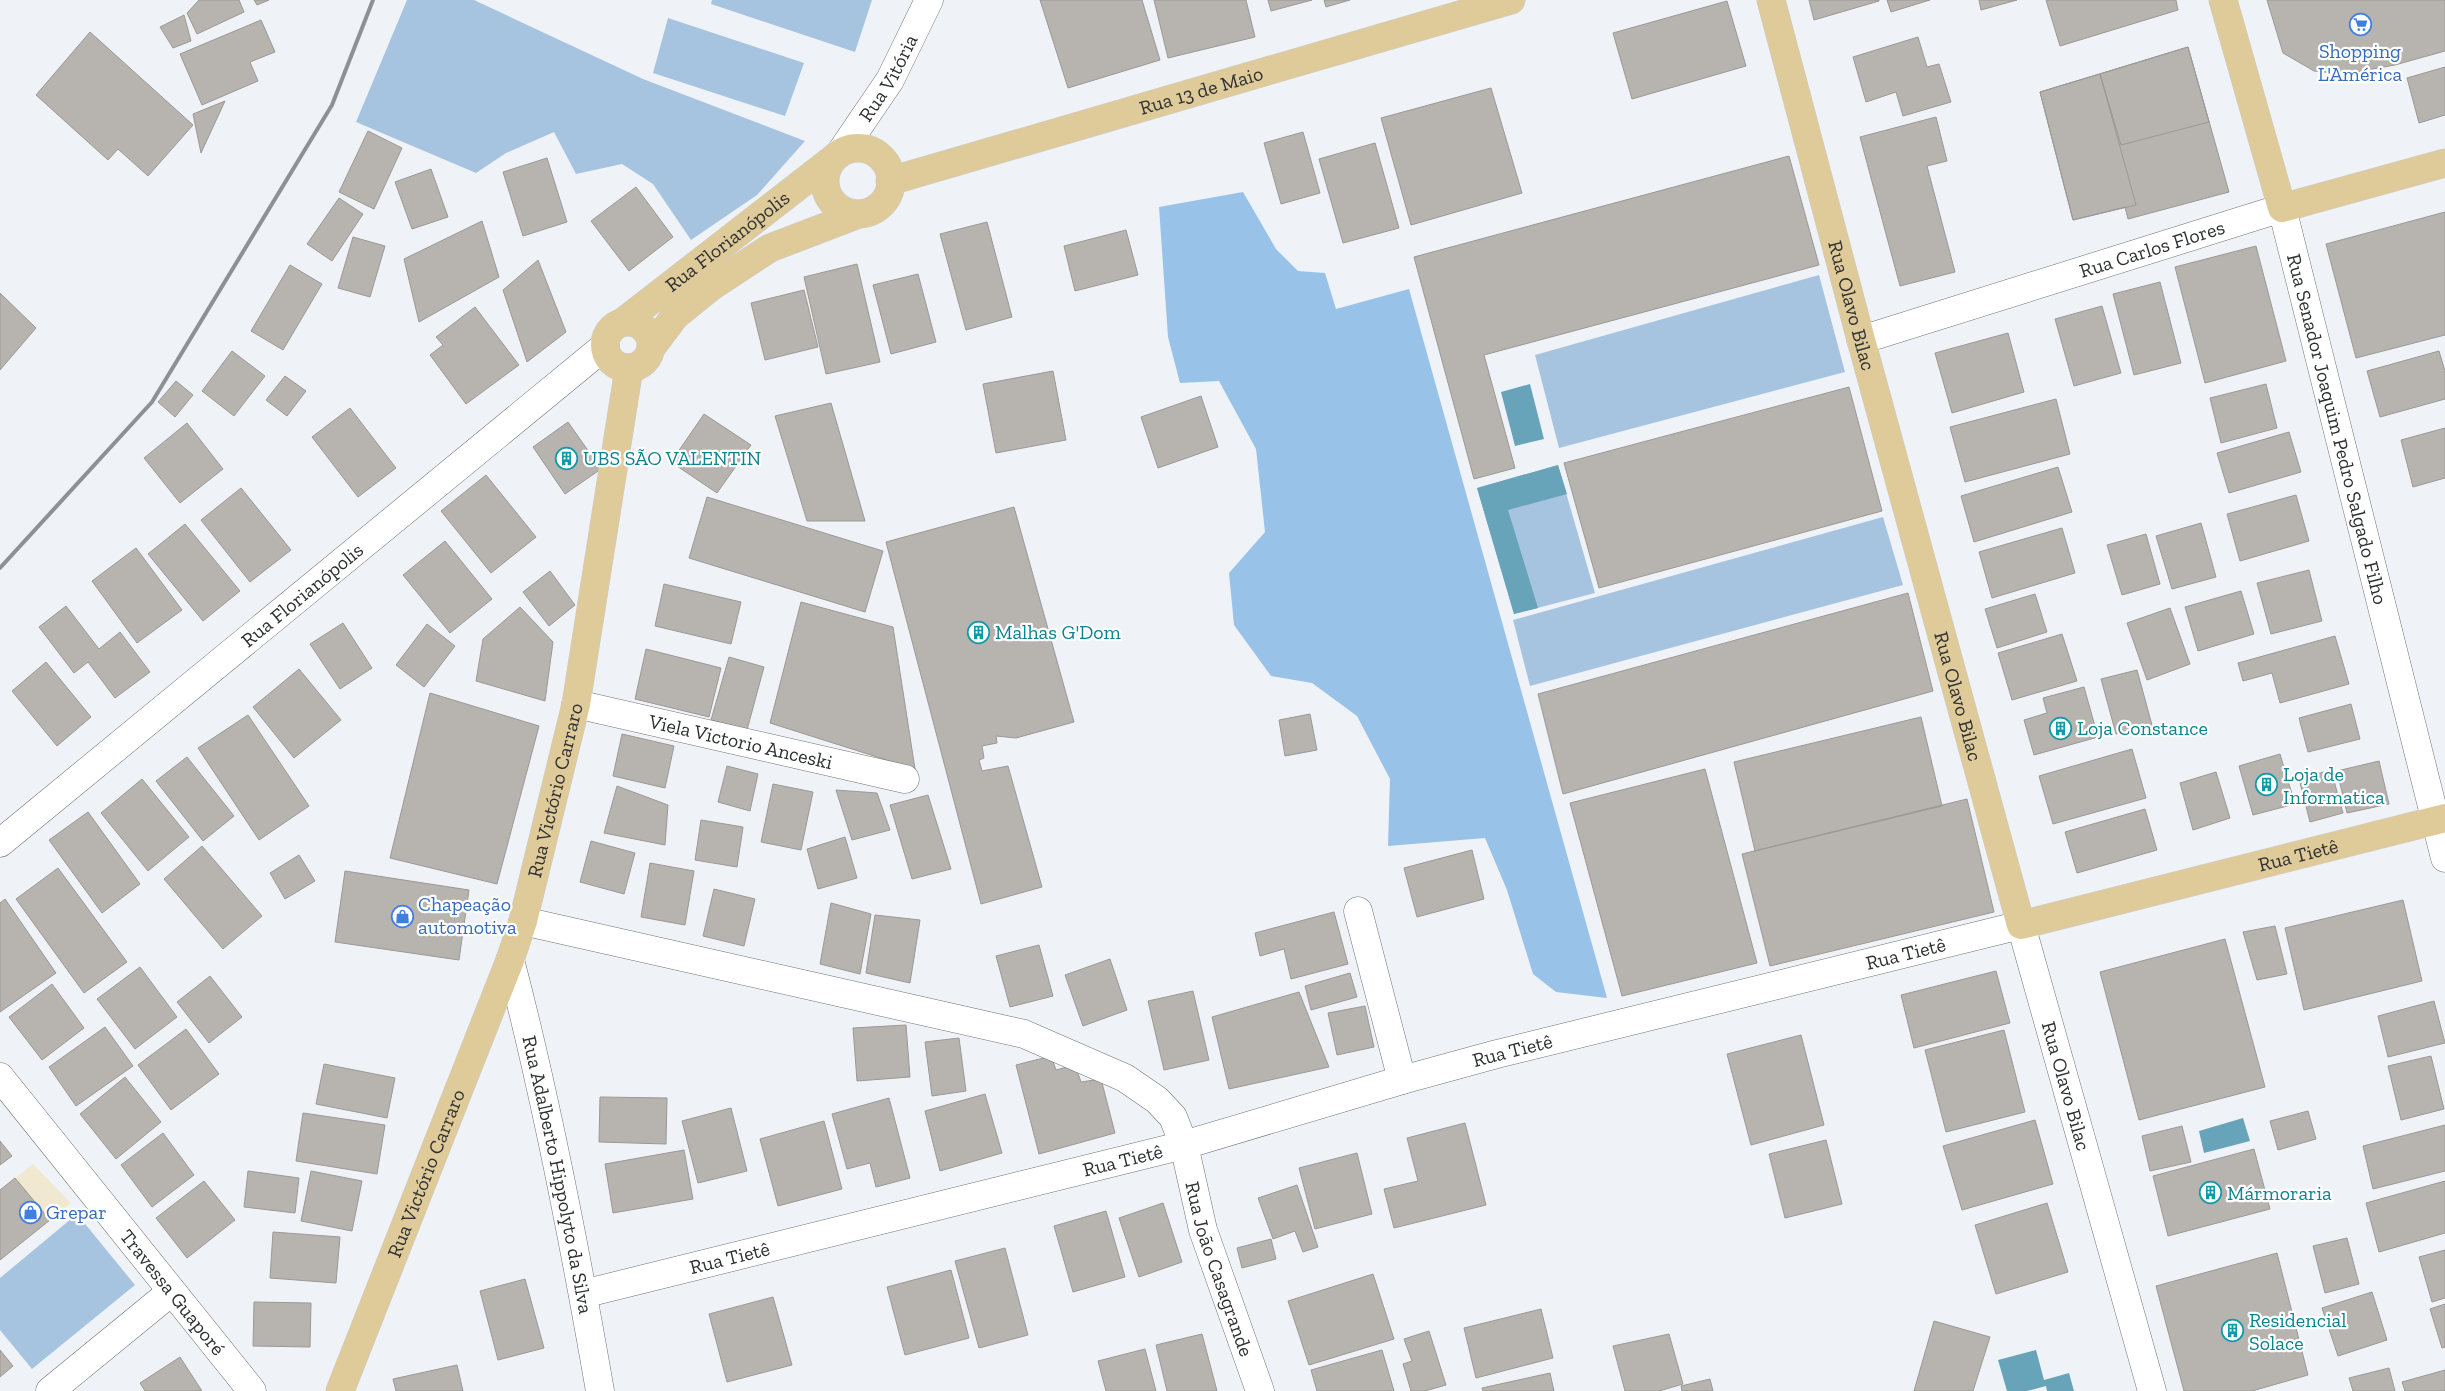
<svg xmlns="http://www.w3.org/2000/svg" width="2445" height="1391" font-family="'Zilla Slab',serif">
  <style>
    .commercial { fill: #f1e8d2 }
    .green { fill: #a6c4e0 }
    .forest { fill: #99c2e9 }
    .water { fill: #67a3b9 }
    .building { fill: #b7b3af; stroke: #9c9895 }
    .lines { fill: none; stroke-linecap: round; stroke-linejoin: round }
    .minor-casing { stroke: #707376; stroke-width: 29 }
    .major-casing { stroke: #cdcdce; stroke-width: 29 }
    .minor { stroke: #fff; stroke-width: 28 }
    .major { stroke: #dfca9a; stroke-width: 28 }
    .rail { stroke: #8e9194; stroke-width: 4 }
    .labels { text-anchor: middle; stroke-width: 4.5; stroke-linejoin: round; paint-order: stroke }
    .shop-label { font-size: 20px; fill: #366cbe; stroke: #fff; text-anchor: start }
    .street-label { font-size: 20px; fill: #2e3031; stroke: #fff }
    .culture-label { font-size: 20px; fill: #0d838f; stroke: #fff; text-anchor: start }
  </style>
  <rect width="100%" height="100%" fill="#eff3f7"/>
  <path class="commercial" d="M33 1164 71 1203 0 1260V1190Z"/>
  <path class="green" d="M407 0H474L643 79 805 141 757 195 691 240 653 184 622 164 576 174 554 132 506 153 476 173 356 122Z
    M712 0H872L855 52 711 4Z
    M668 18 804 63 785 116 653 73Z
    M1819 275 1845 372 1559 448 1535 355Z
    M1558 465 1595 593 1514 614 1477 488Z
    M1883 517 1903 585 1530 686 1513 620Z
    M77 1214 135 1285 32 1369 0 1330V1278Z"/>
  <path class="forest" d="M1243 192 1276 249 1298 271 1325 273 1336 309 1409 289 1607 998 1556 992 1533 974 1507 890 1485 838 1388 846 1390 779 1357 716 1312 683 1271 676 1234 625 1229 573 1265 532 1256 449 1219 381 1180 383 1168 337 1159 207Z"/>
  <path class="water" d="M1530 384 1544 439 1515 446 1501 392Z
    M1558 465 1567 494 1508 510 1538 608 1514 614 1477 488Z
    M2243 1118 2250 1141 2204 1153 2199 1131Z
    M2036 1350 2044 1380 2069 1373 2074 1391H2047L2046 1386 2027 1391H2007L1998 1360Z"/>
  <path class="building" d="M199 0H239L244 12 197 34 187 13Z
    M254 0H269L257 5Z
    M1040 0H1142L1160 60 1068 88Z
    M1154 0H1246L1255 37 1168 58Z
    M1268 0H1312L1271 11Z
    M1324 0H1350L1326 7Z
    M1809 0H1879V1L1814 20Z
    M1887 0H1930L1891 12Z
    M1979 0H2017L1981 10Z
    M2046 0H2176L2178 10 2060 46Z
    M2267 0H2445V51L2395 65 2345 74 2314 71 2283 53Z
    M1727 1 1746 66 1632 99 1613 33Z
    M184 15 191 41 173 48 160 27Z
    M261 20 275 52 250 62 258 81 202 105 180 54Z
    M90 32 193 125 148 176 118 149 108 160 36 95Z
    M1918 37 1927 67 1939 64 1951 102 1903 116 1896 92 1866 102 1853 57Z
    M2188 47 2229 192 2128 219 2125 207 2073 220 2040 92Z
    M2188 47 2209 122 2121 145 2100 74Z
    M2445 67V115L2419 123 2407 78Z
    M2100 74 2136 205 2073 220 2040 92Z
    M1491 88 1522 193 1411 225 1381 118Z
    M225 101 201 153 193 114Z
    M1936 117 1947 161 1927 166 1955 272 1900 286 1860 137Z
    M368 131 402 148 374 209 339 192Z
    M1303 132 1320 193 1281 204 1264 143Z
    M1375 143 1399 228 1343 243 1319 159Z
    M1789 156 1819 265 1484 355 1515 468 1474 479 1414 257Z
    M547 158 567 222 523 236 503 172Z
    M431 169 448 217 412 229 395 182Z
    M636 187 673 237 629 271 591 221Z
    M339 198 363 214 332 261 307 244Z
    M2445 212V335L2356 358 2326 244Z
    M482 221 499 277 419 322 404 259Z
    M987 222 1012 317 966 330 940 234Z
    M1126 230 1138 275 1075 291 1064 246Z
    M353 237 385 246 370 297 338 288Z
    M2256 246 2286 361 2205 383 2175 267Z
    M538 260 566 332 527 362 503 290Z
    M857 264 880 362 826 374 804 277Z
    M290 265 322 284 283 350 251 331Z
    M918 274 936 342 891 354 873 285Z
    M2160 282 2181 363 2134 375 2113 294Z
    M804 290 818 347 765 360 751 303Z
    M0 293 36 328 0 370Z
    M2102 306 2121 373 2074 386 2055 319Z
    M475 307 519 365 466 404 430 355 443 345 436 337Z
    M2008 333 2024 392 1952 413 1935 353Z
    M232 351 265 376 234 416 202 391Z
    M2439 351 2445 371V399L2380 417 2367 371Z
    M1053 371 1066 440 996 453 983 384Z
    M285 376 306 391 287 416 266 400Z
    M176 381 193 395 175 417 158 402Z
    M2266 384 2277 428 2221 443 2210 398Z
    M1849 387 1882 511 1599 588 1564 463Z
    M1201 396 1218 447 1158 468 1141 417Z
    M2056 399 2070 454 1965 482 1950 427Z
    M831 403 865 521H807L775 416Z
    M350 408 396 468 358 497 312 437Z
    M704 414 751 445 717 493 671 462Z
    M568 422 601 469 565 494 533 447Z
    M187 423 223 469 180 503 144 458Z
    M2445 428V478L2413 487 2401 440Z
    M2289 432 2301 472 2229 493 2217 453Z
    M2058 467 2072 512 1974 542 1961 496Z
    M486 475 536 537 491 573 441 511Z
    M241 488 291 550 250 582 201 520Z
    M2296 495 2309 541 2240 561 2227 514Z
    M707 497 883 551 865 612 689 558Z
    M1014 507 1074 722 1016 738 996 736 997 743 982 746 984 758 979 760 982 771 1008 766 1042 887 981 904 886 542Z
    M2201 523 2216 577 2172 589 2156 536Z
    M185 524 240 591 203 621 148 554Z
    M2062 528 2075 573 1992 598 1979 552Z
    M2146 534 2160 584 2122 595 2107 545Z
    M445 541 492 599 450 633 403 575Z
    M136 548 182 610 137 643 92 581Z
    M2309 570 2322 621 2271 634 2257 583Z
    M550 571 575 605 549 626 523 592Z
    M664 584 741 602 731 644 655 626Z
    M2241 591 2254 634 2198 651 2185 607Z
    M1908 593 1933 691 1563 794 1538 694Z
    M2035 594 2047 632 1997 648 1985 609Z
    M801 602 893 627 915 769 770 723Z
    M66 606 99 649 120 632 150 672 115 698 88 662 74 673 39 627Z
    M520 607 553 642 545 701 476 681 483 639Z
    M2170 608 2190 664 2147 680 2127 623Z
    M343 623 372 668 340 689 310 644Z
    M427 624 455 646 424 687 396 665Z
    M2062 634 2077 681 2012 700 1998 653Z
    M2335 636 2349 684 2280 703 2272 673 2243 681 2238 663Z
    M646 649 721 668 709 717 635 699Z
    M729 657 764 667 747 730 711 720Z
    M46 662 91 717 57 746 12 691Z
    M299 669 341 720 294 758 253 707Z
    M2137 670 2152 725 2116 734 2101 679Z
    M2084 687 2098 737 2034 755 2024 720 2047 713 2043 698Z
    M430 693 539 726 497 884 390 858Z
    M2351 704 2360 739 2308 752 2299 718Z
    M1310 714 1317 750 1285 756 1279 720Z
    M248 715 309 806 259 840 198 748Z
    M1921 717 1942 806 1755 851 1734 762Z
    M622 734 674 746 665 788 613 776Z
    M2132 749 2146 798 2053 824 2039 776Z
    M2280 754 2295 804 2253 815 2239 766Z
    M187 757 234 816 203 841 156 781Z
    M2379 761 2389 804 2347 813 2337 771Z
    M727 766 758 774 750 811 718 802Z
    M1705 769 1757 963 1622 996 1570 803Z
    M2331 770 2343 813 2310 822 2299 779Z
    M2216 772 2230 818 2193 830 2180 783Z
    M142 779 189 837 148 871 101 813Z
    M773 784 813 792 801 850 761 842Z
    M617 786 668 805 665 845 604 833Z
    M836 790 877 793 890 830 852 840Z
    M928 795 951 869 912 879 890 805Z
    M1967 799 1994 912 1770 966 1742 854Z
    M2145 809 2157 850 2077 873 2065 832Z
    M88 812 140 884 102 913 49 840Z
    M701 820 743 827 737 867 695 860Z
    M845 837 857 878 818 889 807 849Z
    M591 841 635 853 624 894 580 882Z
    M202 846 262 916 223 949 164 879Z
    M1472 850 1484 899 1417 917 1404 868Z
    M299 855 315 881 285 899 270 873Z
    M650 863 694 871 685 925 641 917Z
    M58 868 127 962 84 993 16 899Z
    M345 871 469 890 459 960 335 942Z
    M714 889 755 899 744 946 703 936Z
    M5 899 56 973 0 1012V903Z
    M2403 900 2422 981 2304 1010 2285 928Z
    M831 903 871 914 860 974 820 964Z
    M1334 912 1348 964 1291 979 1284 949 1260 956 1255 933Z
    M875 915 920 920 910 983 866 973Z
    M2275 926 2287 974 2257 980 2243 932Z
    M2225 939 2265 1087 2139 1120 2100 972Z
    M1039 945 1053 996 1010 1007 996 956Z
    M1110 959 1127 1010 1083 1026 1065 975Z
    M140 967 177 1017 135 1049 97 999Z
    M1996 971 2010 1023 1914 1048 1901 995Z
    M1350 973 1357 997 1311 1010 1305 986Z
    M210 976 242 1017 209 1043 177 1002Z
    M52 984 84 1028 42 1060 9 1017Z
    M1193 991 1209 1060 1164 1070 1148 1001Z
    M1299 992 1329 1067 1229 1089 1212 1017Z
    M2434 1001 2445 1043 2388 1057 2378 1016Z
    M1365 1006 1374 1047 1337 1055 1328 1013Z
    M906 1025 910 1077 857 1081 853 1028Z
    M105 1027 133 1066 76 1106 49 1067Z
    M186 1029 219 1074 171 1110 138 1065Z
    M2004 1030 2025 1112 1946 1132 1925 1050Z
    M1801 1035 1824 1125 1751 1145 1727 1054Z
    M959 1038 966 1091 932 1096 925 1042Z
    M1051 1056 1056 1070 1075 1065 1081 1082 1101 1079 1115 1133 1039 1154 1016 1065Z
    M2431 1056 2444 1109 2401 1120 2388 1066Z
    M324 1064 395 1078 387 1118 316 1104Z
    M125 1077 161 1122 116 1159 80 1114Z
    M985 1094 1002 1153 940 1171 925 1111Z
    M600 1097 667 1098 666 1144 599 1142Z
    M889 1098 910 1178 876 1187 870 1163 847 1169 832 1114Z
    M731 1108 747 1171 698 1183 682 1121Z
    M2308 1111 2316 1139 2278 1150 2270 1121Z
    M303 1113 385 1125 377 1174 296 1161Z
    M2035 1120 2053 1184 1962 1210 1943 1146Z
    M824 1121 842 1189 778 1206 760 1139Z
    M1465 1123 1486 1205 1394 1228 1384 1189 1418 1181 1407 1138Z
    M2445 1125V1171L2373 1189 2363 1146Z
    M2182 1126 2191 1162 2150 1171 2142 1136Z
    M163 1133 194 1175 152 1207 121 1165Z
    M1826 1140 1842 1204 1785 1218 1769 1154Z
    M0 1141 12 1156 0 1165Z
    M2254 1149 2270 1209 2168 1236 2153 1176Z
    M684 1150 693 1199 613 1213 605 1164Z
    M1357 1153 1372 1214 1315 1229 1299 1168Z
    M248 1171 299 1178 295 1213 244 1207Z
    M311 1171 362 1181 352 1231 301 1221Z
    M15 1178 50 1220 0 1260V1190Z
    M204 1181 235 1220 187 1258 156 1218Z
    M2445 1181V1233L2379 1252 2366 1203Z
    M1297 1185 1318 1247 1303 1252 1295 1231 1273 1239 1258 1198Z
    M1163 1203 1182 1262 1139 1277 1119 1218Z
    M2047 1203 2068 1272 1996 1294 1975 1225Z
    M1106 1211 1125 1277 1073 1292 1054 1226Z
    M273 1232 340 1237 336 1283 270 1278Z
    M2347 1238 2359 1284 2325 1293 2313 1246Z
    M1271 1239 1276 1259 1242 1268 1237 1248Z
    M1005 1248 1028 1335 979 1348 955 1261Z
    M2445 1250V1298L2432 1302 2419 1257Z
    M2277 1253 2308 1375 2252 1391H2184L2156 1286Z
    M951 1270 969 1338 905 1355 887 1287Z
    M1373 1274 1394 1339 1309 1365 1288 1301Z
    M525 1279 544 1348 498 1360 480 1291Z
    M2372 1292 2387 1340 2338 1356 2322 1308Z
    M773 1297 792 1365 727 1382 709 1314Z
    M254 1302 311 1303 310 1347 253 1346Z
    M2445 1304V1347L2442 1348 2430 1309Z
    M1541 1309 1553 1358 1476 1378 1464 1328Z
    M1934 1321 1990 1337 1973 1391H1914Z
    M1429 1331 1446 1385 1425 1391H1411L1403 1364 1412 1361 1404 1339Z
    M1202 1334 1217 1391H1167L1156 1345Z
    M1669 1334 1683 1384 1659 1391H1625L1613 1346Z
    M1145 1349 1156 1391H1106L1098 1361Z
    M0 1350 13 1366 0 1377Z
    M1382 1350 1394 1391H1317L1311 1370Z
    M180 1357 202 1391H145L140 1383Z
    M457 1365 463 1391H396L393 1379Z
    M2389 1368 2395 1391H2353L2349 1378Z
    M2445 1370V1391H2405L2402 1382Z
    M1550 1373 1554 1391H1483L1482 1388Z
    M1710 1379 1713 1391H1682L1681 1386Z"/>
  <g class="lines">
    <defs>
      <g id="minor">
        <path id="s1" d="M841 152 890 80 929 0"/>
        <path id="s2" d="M1861 340 2282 208 2445 858"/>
        <path id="s3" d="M576 704 905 779"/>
        <path id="s4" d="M0 843 605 346"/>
        <path d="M1358 911 1402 1080"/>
        <path id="s5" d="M523 921 1024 1034 1125 1078 1157 1100 1173 1117 1184 1145 1203 1230 1260 1391"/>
        <path id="s6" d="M510 960C547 1101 575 1247 600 1391"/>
        <path id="s7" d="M0 1077 252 1391"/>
        <path id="s8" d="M583 1294 1184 1145 1402 1080 1497 1054 2021 925 2152 1391"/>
        <path d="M50 1391 171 1292"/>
      </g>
      <g id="major">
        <path id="s9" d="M1771 0 1861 340 2021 925 2445 818"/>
        <path d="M2223 0 2282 208 2445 163"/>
        <circle cx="858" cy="181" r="33"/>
        <path id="s10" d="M890 181 1511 0"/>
        <circle cx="628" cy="345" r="23"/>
        <path id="s11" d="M623 322 833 159"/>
        <path d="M651 348 675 316 712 286 770 248 859 214"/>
        <path id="s12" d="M340 1391 510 960 523 921 576 704 629 368"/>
      </g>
    </defs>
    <use href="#minor" class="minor-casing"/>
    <use href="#major" class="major-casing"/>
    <use href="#minor" class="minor"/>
    <use href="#major" class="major"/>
    <path class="rail" d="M0 568 152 402 332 105 373 0"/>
  </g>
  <defs>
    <symbol id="supermarket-ring" viewBox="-11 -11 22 22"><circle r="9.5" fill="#fff" stroke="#3f7fe0" stroke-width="1.5"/><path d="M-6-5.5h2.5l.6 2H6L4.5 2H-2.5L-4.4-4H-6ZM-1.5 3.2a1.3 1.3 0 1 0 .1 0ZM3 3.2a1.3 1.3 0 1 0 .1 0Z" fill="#3f7fe0"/></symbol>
    <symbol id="building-ring" viewBox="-11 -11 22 22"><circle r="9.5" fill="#fff" stroke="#0f9aa8" stroke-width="1.5"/><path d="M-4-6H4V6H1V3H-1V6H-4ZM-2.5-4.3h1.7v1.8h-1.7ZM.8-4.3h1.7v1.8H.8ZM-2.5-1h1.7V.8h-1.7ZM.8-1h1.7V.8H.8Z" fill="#0f9aa8"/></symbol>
    <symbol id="shop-ring" viewBox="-11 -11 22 22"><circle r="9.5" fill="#fff" stroke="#3f7fe0" stroke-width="1.5"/><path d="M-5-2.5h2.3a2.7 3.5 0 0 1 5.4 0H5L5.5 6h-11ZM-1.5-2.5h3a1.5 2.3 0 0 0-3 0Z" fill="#3f7fe0"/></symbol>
  </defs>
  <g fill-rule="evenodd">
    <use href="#supermarket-ring" x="2348" y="12" width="25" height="25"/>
    <use href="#building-ring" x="554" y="446" width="25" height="25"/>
    <use href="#building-ring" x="966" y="620" width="25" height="25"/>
    <use href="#building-ring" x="2048" y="716" width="25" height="25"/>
    <use href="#building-ring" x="2254" y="772" width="25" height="25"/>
    <use href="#shop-ring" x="390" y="904" width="25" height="25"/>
    <use href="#building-ring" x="2198" y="1180" width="25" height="25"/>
    <use href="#shop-ring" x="18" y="1200" width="25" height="25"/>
    <use href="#building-ring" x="2220" y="1318" width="25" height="25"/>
  </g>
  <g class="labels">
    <g class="shop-label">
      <text x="2360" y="58" text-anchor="middle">Shopping<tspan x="2360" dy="23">L'América</tspan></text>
      <text x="418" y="911">Chapeação<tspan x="418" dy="23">automotiva</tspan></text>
      <text x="46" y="1219">Grepar</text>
    </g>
    <g class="street-label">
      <text dy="7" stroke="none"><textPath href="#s1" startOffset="88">Rua Vitória</textPath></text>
      <text dy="7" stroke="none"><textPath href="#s10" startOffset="324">Rua 13 de Maio</textPath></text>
      <text dy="7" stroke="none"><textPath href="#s11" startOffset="132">Rua Florianópolis</textPath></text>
      <text dy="7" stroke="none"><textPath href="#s2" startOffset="305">Rua Carlos Flores</textPath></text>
      <text dy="7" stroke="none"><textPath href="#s9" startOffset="316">Rua Olavo Bilac</textPath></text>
      <text dy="7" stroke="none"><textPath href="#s2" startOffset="669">Rua Senador Joaquim Pedro Salgado Filho</textPath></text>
      <text dy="7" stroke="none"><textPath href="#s4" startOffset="391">Rua Florianópolis</textPath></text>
      <text dy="7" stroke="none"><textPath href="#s9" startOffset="721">Rua Olavo Bilac</textPath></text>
      <text dy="7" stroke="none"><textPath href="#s3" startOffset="169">Viela Victorio Anceski</textPath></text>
      <text dy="7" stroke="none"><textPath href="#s12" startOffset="639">Rua Victório Carraro</textPath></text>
      <text dy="7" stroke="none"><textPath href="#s9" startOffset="1244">Rua Tietê</textPath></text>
      <text dy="7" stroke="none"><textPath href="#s8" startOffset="1366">Rua Tietê</textPath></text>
      <text dy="7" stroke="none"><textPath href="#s8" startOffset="961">Rua Tietê</textPath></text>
      <text dy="7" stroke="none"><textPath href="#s8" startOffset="1652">Rua Olavo Bilac</textPath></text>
      <text dy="7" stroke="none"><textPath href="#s8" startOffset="556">Rua Tietê</textPath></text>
      <text dy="7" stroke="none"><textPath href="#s12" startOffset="234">Rua Victório Carraro</textPath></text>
      <text dy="7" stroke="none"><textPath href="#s6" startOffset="220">Rua Adalberto Hippolyto da Silva</textPath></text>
      <text dy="7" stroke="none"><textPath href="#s8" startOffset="151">Rua Tietê</textPath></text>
      <text dy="7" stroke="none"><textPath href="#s5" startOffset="845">Rua João Casagrande</textPath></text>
      <text dy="7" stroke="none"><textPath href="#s7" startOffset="276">Travessa Guaporé</textPath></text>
    </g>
    <g class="culture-label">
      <text x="583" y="465">UBS SÃO VALENTIN</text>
      <text x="995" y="639">Malhas G'Dom</text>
      <text x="2077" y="735">Loja Constance</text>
      <text x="2283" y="781">Loja de<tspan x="2283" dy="23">Informatica</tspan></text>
      <text x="2227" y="1200">Mármoraria</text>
      <text x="2249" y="1327">Residencial<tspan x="2249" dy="23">Solace</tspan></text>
    </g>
  </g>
</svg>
